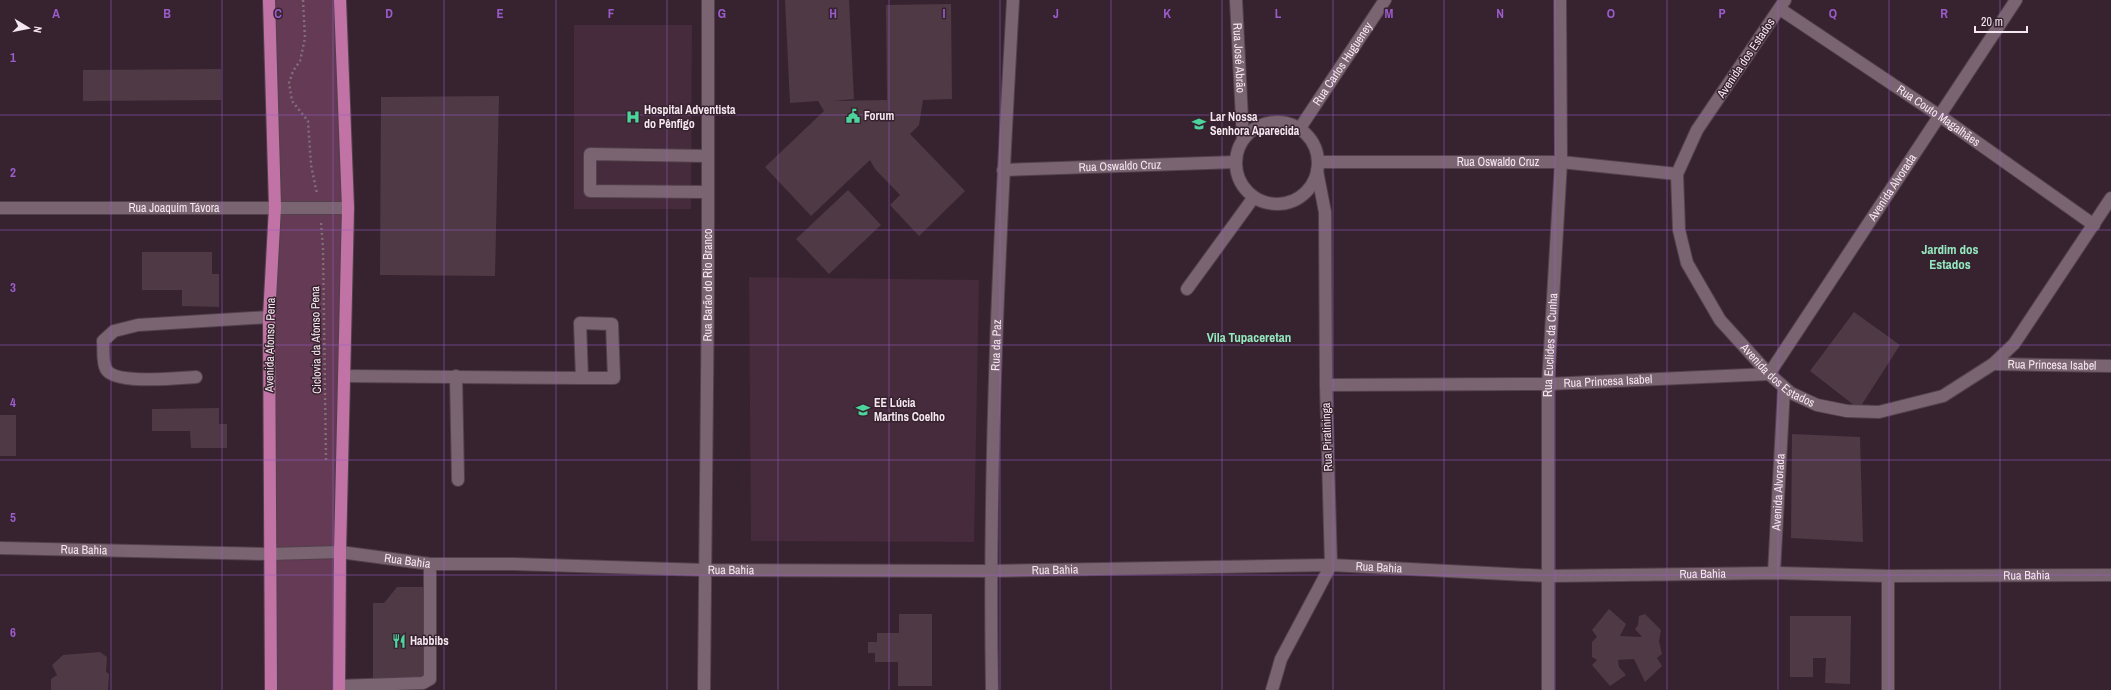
<svg xmlns="http://www.w3.org/2000/svg" width="2111" height="690" font-family="'Archivo Narrow',sans-serif">
  <style>
    .built { fill: #452b3b }
    .green { fill: #643a54 }
    .building { fill: #4e3945 }
    .lines { fill: none; stroke-linecap: round; stroke-linejoin: round }
    .minor-casing { stroke: #52414b; stroke-width: 14 }
    .major-casing { stroke: #52414b; stroke-width: 14 }
    .path { stroke: #806e78; stroke-width: 2.5; stroke-dasharray: 2 3; stroke-linecap: butt }
    .minor { stroke: #7b6471; stroke-width: 12 }
    .major { stroke: #c273a6; stroke-width: 12 }
    .grid { fill: none; stroke: #9a5bcb; stroke-width: 1; stroke-opacity: 0.55 }
    .labels { text-anchor: middle; stroke-width: 3; stroke-linejoin: round; paint-order: stroke }
    .street-label { font-size: 12px; fill: #f5e7ef; stroke: #37232f }
    .poi-label { font-size: 12px; font-weight: bold; fill: #f5e7ef; stroke: #37232f; text-anchor: start }
    .neighbourhood-label { font-size: 13px; font-weight: bold; fill: #94e8bf; stroke: #37232f }
    .grid-label { font-size: 13px; text-anchor: middle; font-weight: bold; fill: #9a5bcb; stroke: #37232f; stroke-width: 3; stroke-linejoin: round; paint-order: stroke }
  </style>
  <rect width="100%" height="100%" fill="#37232f"/>
  <path class="built" d="M574 25H692L691 209H574Z
    M749 277 979 280 974 542 751 541Z"/>
  <path class="green" d="M269 0H340L348 208 339 690H271Z"/>
  <path class="building" d="M785 0H849L854 99 832 101 887 100 886 5 951 4 952 99 923 100 919 125 910 134 965 191 919 236 890 205 900 195 875 169 870 160 811 216 765 167 824 111 818 101 790 103Z
    M221 69V100L83 101V70Z
    M499 96 495 276 380 275 381 97Z
    M848 190 881 225 829 274 796 239Z
    M142 252H212V274H219V307L182 306V290H142Z
    M1854 312 1900 345 1859 409 1810 371Z
    M219 408V424H227V448H191L190 431H152V409Z
    M0 415H16V456H0Z
    M1792 434 1860 437 1863 542 1791 538Z
    M397 587H425V680H373V603H384Z
    M1609 609 1626 624 1620 636 1642 637 1635 629 1638 625 1639 616 1645 614 1661 630 1659 641 1662 654 1657 658 1662 666 1645 682 1634 659 1618 660 1619 667 1626 675 1610 686 1592 665 1597 660 1592 657V642L1597 637 1592 630Z
    M899 614H932V686H898V662H875V653H868V642H877V633H899Z
    M1790 616H1851L1850 684 1825 683 1826 658H1813V677H1790Z
    M100 652 107 657 106 672 109 674 108 690H51V679L57 675 52 665 63 655Z"/>
  <g class="lines">
    <defs>
      <g id="minor">
        <path id="s1" d="M1236 0 1243 139"/>
        <path id="s2" d="M1785 0 1697 130 1677 174 1679 230 1687 263 1720 320 1769 374 1791 393 1817 405 1847 411 1879 412 1943 396 1993 364 2014 344 2111 198"/>
        <path id="s3" d="M1780 9 1940 116 2094 225"/>
        <circle cx="1277" cy="163" r="41"/>
        <path id="s4" d="M1300 128 1385 0"/>
        <path d="M707 156 590 154V191L707 192"/>
        <path id="s5" d="M1318 162H1561L1677 174"/>
        <path id="s6" d="M1003 170 1236 162"/>
        <path id="s7" d="M0 208H348"/>
        <path d="M1187 289 1254 197"/>
        <path d="M580 323 612 324 614 378H582Z"/>
        <path id="s8" d="M1993 364 2111 366"/>
        <path d="M344 376 582 378"/>
        <path d="M456 376 458 480"/>
        <path d="M196 377C179 378 114 385 106 369 102 362 104 349 103 341L114 331 138 325 269 317"/>
        <path id="s9" d="M1326 385 1548 384 1769 374 2016 0"/>
        <path id="s10" d="M0 548 269 554 340 552 430 564H514L704 570 990 571 1331 565 1548 576 1774 573 1888 576 2111 575"/>
        <path id="s11" d="M1774 573 1784 388"/>
        <path d="M1888 576V690"/>
        <path d="M339 686 423 683 430 679V564"/>
        <path id="s12" d="M704 690 708 287V0"/>
        <path id="s13" d="M992 690C988 460 1000 230 1013 0"/>
        <path d="M1272 690 1281 659 1331 565 1326 385 1325 212 1317 171"/>
        <path id="s14" d="M1548 690V384L1561 162 1560 0"/>
      </g>
      <path id="major" d="M269 0 275 207 269 317 271 690
        M339 690 340 552 348 208 340 0"/>
    </defs>
    <use href="#minor" class="minor-casing"/>
    <use href="#major" class="major-casing"/>
    <path class="path" d="M303 0 305 38 300 61 293 71 289 83 292 101 308 121 311 165 317 194
      M321 223 323 247 326 460"/>
    <use href="#minor" class="minor"/>
    <use href="#major" class="major"/>
  </g>
  <path class="grid" d="M111 0V690M222 0V690M333 0V690M444 0V690M556 0V690M667 0V690M778 0V690M889 0V690M1000 0V690M1111 0V690M1222 0V690M1333 0V690M1444 0V690M1555 0V690M1667 0V690M1778 0V690M1889 0V690M2000 0V690M0 115H2111M0 230H2111M0 345H2111M0 460H2111M0 575H2111"/>
  <defs>
    <symbol id="civic-bare" viewBox="-9 -9 18 18"><path d="M-.6-6.5H3V-4.5H.6V-3L4-1V1h2V6H-6V1h2V-1L-.6-3ZM-1.2 2.5V6h2.4V2.5Z" fill="#4bd49b" stroke="#37232f" stroke-width="2.5" paint-order="stroke"/></symbol>
    <symbol id="hospital-bare" viewBox="-9 -9 18 18"><path d="M-5-5h3v3.5h4V-5h3V5h-3V1.5h-4V5h-3Z" fill="#4bd49b" stroke="#37232f" stroke-width="2.5" paint-order="stroke"/></symbol>
    <symbol id="school-bare" viewBox="-9 -9 18 18"><path d="M0-5L7-2L0 1L-7-2ZM-4 1L0 2.5L4 1V4Q0 6-4 4Z" fill="#4bd49b" stroke="#37232f" stroke-width="2.5" paint-order="stroke"/></symbol>
    <symbol id="restaurant-bare" viewBox="-9 -9 18 18"><path d="M-5-6h1v4h1v-4h1v4h1v-4h1v5L-1.5 .5V6h-2V.5L-5-1ZM5-6V6H3V1.5H1.5Q1.5-4 5-6Z" fill="#4bd49b" stroke="#37232f" stroke-width="2.5" paint-order="stroke"/></symbol>
  </defs>
  <g fill-rule="evenodd">
    <use href="#civic-bare" x="843" y="106" width="20" height="20"/>
    <use href="#hospital-bare" x="623" y="107" width="20" height="20"/>
    <use href="#school-bare" x="1189" y="114" width="20" height="20"/>
    <use href="#school-bare" x="853" y="400" width="20" height="20"/>
    <use href="#restaurant-bare" x="389" y="631" width="20" height="20"/>
  </g>
  <g class="labels">
    <g class="street-label">
      <text dy="4" stroke="none"><textPath href="#s1" startOffset="58">Rua José Abrão</textPath></text>
      <text transform="translate(1746 58) rotate(-56)" y="4">Avenida dos Estados</text>
      <text dy="4" stroke="none"><textPath href="#s4" startOffset="77">Rua Carlos Hugueney</textPath></text>
      <text dy="4" stroke="none"><textPath href="#s3" startOffset="191">Rua Couto Magalhães</textPath></text>
      <text dy="4" stroke="none"><textPath href="#s5" startOffset="180">Rua Oswaldo Cruz</textPath></text>
      <text dy="4" stroke="none"><textPath href="#s6" startOffset="117">Rua Oswaldo Cruz</textPath></text>
      <text dy="4" stroke="none"><textPath href="#s9" startOffset="667">Avenida Alvorada</textPath></text>
      <text dy="4" stroke="none"><textPath href="#s7" startOffset="174">Rua Joaquim Távora</textPath></text>
      <text dy="4" stroke="none"><textPath href="#s12" startOffset="405">Rua Barão do Rio Branco</textPath></text>
      <text transform="translate(316 340) rotate(-91)" y="4">Ciclovia da Afonso Pena</text>
      <text transform="translate(270 345) rotate(-89)" y="4">Avenida Afonso Pena</text>
      <text dy="4" stroke="none"><textPath href="#s13" startOffset="345">Rua da Paz</textPath></text>
      <text dy="4" stroke="none"><textPath href="#s14" startOffset="345">Rua Euclides da Cunha</textPath></text>
      <text dy="4" stroke="none"><textPath href="#s8" startOffset="59">Rua Princesa Isabel</textPath></text>
      <text dy="4" stroke="none"><textPath href="#s2" startOffset="442">Avenida dos Estados</textPath></text>
      <text dy="4" stroke="none"><textPath href="#s9" startOffset="282">Rua Princesa Isabel</textPath></text>
      <text transform="translate(1327 437) rotate(-92)" y="4">Rua Piratininga</text>
      <text dy="4" stroke="none"><textPath href="#s11" startOffset="81">Avenida Alvorada</textPath></text>
      <text dy="4" stroke="none"><textPath href="#s10" startOffset="84">Rua Bahia</textPath></text>
      <text dy="4" stroke="none"><textPath href="#s10" startOffset="408">Rua Bahia</textPath></text>
      <text dy="4" stroke="none"><textPath href="#s10" startOffset="1380">Rua Bahia</textPath></text>
      <text dy="4" stroke="none"><textPath href="#s10" startOffset="1056">Rua Bahia</textPath></text>
      <text dy="4" stroke="none"><textPath href="#s10" startOffset="732">Rua Bahia</textPath></text>
      <text dy="4" stroke="none"><textPath href="#s10" startOffset="1704">Rua Bahia</textPath></text>
      <text dy="4" stroke="none"><textPath href="#s10" startOffset="2028">Rua Bahia</textPath></text>
    </g>
    <g class="poi-label">
      <text x="644" y="114">Hospital Adventista<tspan x="644" dy="14">do Pênfigo</tspan></text>
      <text x="864" y="120">Forum</text>
      <text x="1210" y="121">Lar Nossa<tspan x="1210" dy="14">Senhora Aparecida</tspan></text>
      <text x="874" y="407">EE Lúcia<tspan x="874" dy="14">Martins Coelho</tspan></text>
      <text x="410" y="645">Habbibs</text>
    </g>
    <g class="neighbourhood-label">
      <text x="1950" y="254">Jardim dos<tspan x="1950" dy="15">Estados</tspan></text>
      <text x="1249" y="342">Vila Tupaceretan</text>
    </g>
  </g>
  <g class="grid-label">
    <text x="56" y="18">A</text>
    <text x="167" y="18">B</text>
    <text x="278" y="18">C</text>
    <text x="389" y="18">D</text>
    <text x="500" y="18">E</text>
    <text x="611" y="18">F</text>
    <text x="722" y="18">G</text>
    <text x="833" y="18">H</text>
    <text x="944" y="18">I</text>
    <text x="1056" y="18">J</text>
    <text x="1167" y="18">K</text>
    <text x="1278" y="18">L</text>
    <text x="1389" y="18">M</text>
    <text x="1500" y="18">N</text>
    <text x="1611" y="18">O</text>
    <text x="1722" y="18">P</text>
    <text x="1833" y="18">Q</text>
    <text x="1944" y="18">R</text>
    <text x="13" y="62">1</text>
    <text x="13" y="177">2</text>
    <text x="13" y="292">3</text>
    <text x="13" y="407">4</text>
    <text x="13" y="522">5</text>
    <text x="13" y="637">6</text>
  </g>
  <g transform="translate(28 28) rotate(100)" stroke="#37232f" stroke-width="3" paint-order="stroke">
  <path d="M0-3L7 15L0 10L-7 15Z" fill="#f5e7ef"/>
  <text y="-6" font-size="11" font-weight="bold" text-anchor="middle" fill="#f5e7ef">N</text>
  </g>
  <path d="M1975 26v6h52v-6" fill="none" stroke="#f5e7ef" stroke-width="2"/>
  <text x="1981" y="26" font-size="12" fill="#f5e7ef" stroke="#37232f" stroke-width="3" paint-order="stroke">20 m</text>
</svg>
